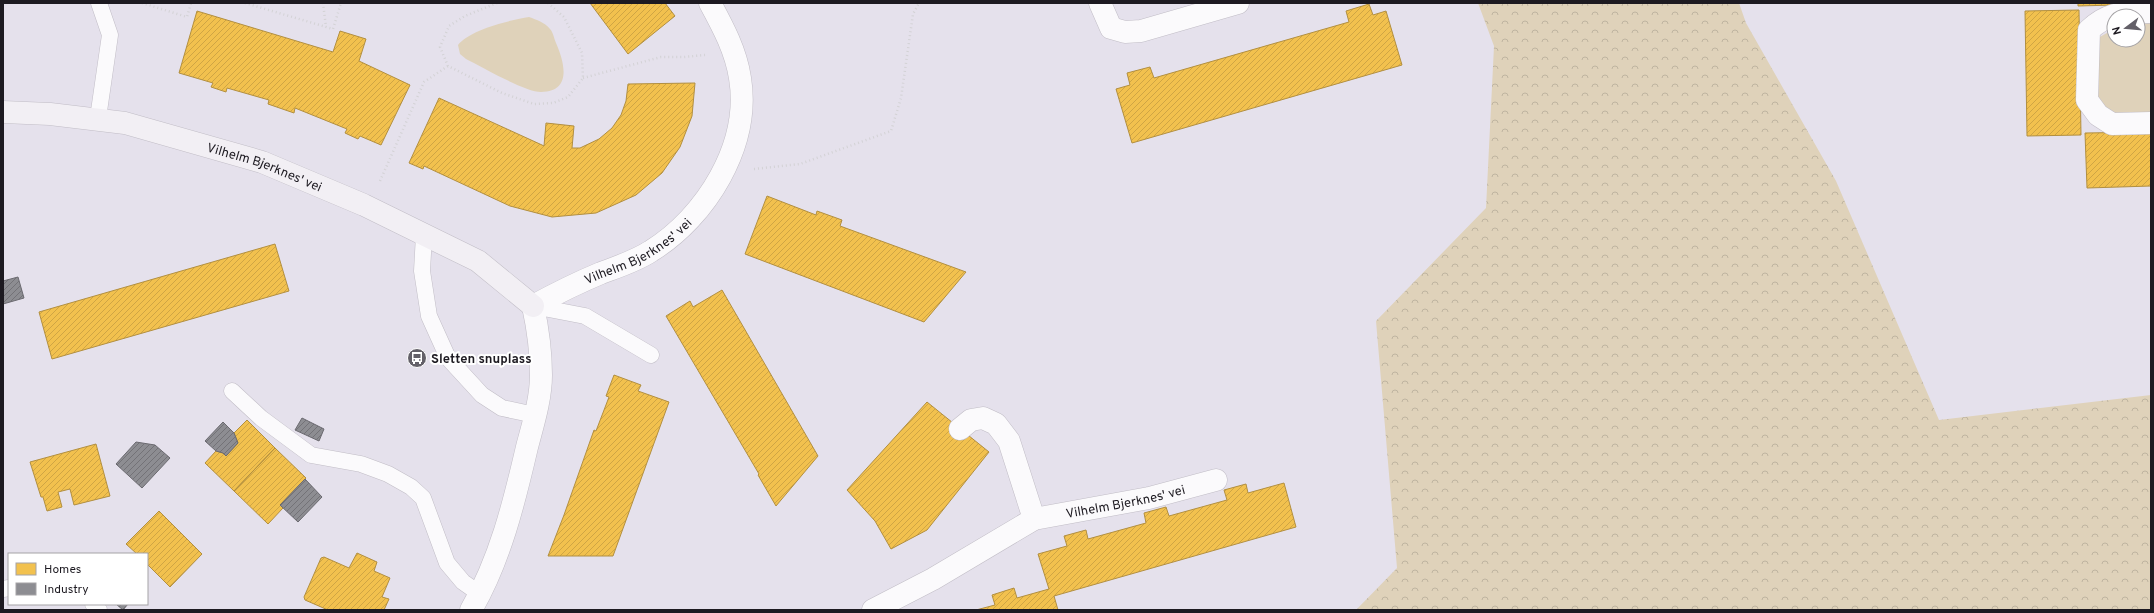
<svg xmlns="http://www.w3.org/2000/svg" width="2154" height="613" font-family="Overpass,sans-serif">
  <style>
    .green { fill: #dfd2ba }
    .forest { fill: url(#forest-crowns) }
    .homes { fill: url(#homes-hatch); stroke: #b28f40 }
    .industry { fill: url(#industry-hatch); stroke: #6b6a70 }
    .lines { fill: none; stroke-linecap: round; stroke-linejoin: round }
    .lane-casing { stroke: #c1bdc6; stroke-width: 17 }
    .street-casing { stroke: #c1bdc6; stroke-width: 23 }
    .secondary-casing { stroke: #c1bdc6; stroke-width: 23 }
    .path { stroke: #d3d2d5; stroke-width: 2.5; stroke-dasharray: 1 3; stroke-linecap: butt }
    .lane { stroke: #fbfafc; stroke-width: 16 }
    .street { stroke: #fbfafc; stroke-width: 22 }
    .secondary { stroke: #f2eff4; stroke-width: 22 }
    .labels { text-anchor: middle; stroke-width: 4; stroke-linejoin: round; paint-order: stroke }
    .street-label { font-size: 13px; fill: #1d1a21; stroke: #fff }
    .poi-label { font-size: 13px; font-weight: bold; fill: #1d1a21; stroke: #fff; text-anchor: start }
  </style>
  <defs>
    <pattern id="forest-crowns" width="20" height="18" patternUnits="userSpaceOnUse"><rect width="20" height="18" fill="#dfd2ba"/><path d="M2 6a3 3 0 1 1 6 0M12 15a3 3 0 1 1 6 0" fill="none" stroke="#bfb4a0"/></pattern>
    <pattern id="homes-hatch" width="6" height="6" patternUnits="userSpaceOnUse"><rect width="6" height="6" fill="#f2c14e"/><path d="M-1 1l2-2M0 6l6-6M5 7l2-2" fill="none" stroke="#cfa544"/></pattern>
    <pattern id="industry-hatch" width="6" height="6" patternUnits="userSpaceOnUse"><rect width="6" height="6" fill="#8d8d92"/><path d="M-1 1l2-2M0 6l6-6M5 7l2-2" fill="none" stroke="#737277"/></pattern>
  </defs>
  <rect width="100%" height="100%" fill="#e5e1ec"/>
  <path class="green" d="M529 17C537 20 544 22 550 29 553 32 554 38 556 43 564 61 573 92 541 92 525 92 482 67 466 59L460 54 458 45C469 30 510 20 529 17Z
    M2151 22V115H2109L2095 94 2098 38 2114 29V40H2138V23Z"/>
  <path class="forest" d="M1478 3H1739L1746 23 1836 181 1939 420 2151 395V610H1356L1397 568 1376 321 1486 208 1494 46Z"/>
  <path class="homes" d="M590 3H665L675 16 628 54Z
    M2078 3H2151V4L2078 6Z
    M1369 4 1373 15 1386 11 1402 65 1132 143 1116 89 1130 85 1127 73 1150 67 1154 78 1349 22 1346 11Z
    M2079 10 2081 135 2027 136 2025 11Z
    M197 11 333 52 340 31 366 39 359 61 410 85 381 145 360 136 358 139 345 133 347 129 295 108 294 113 268 104 269 100 227 88 226 92 211 87 213 83 179 73Z
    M695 83 692 116 680 147 662 173 636 195 596 213 552 217 510 206 424 166 423 169 409 163 439 98 542 145 544 146 546 123 574 126 572 148H580L599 139 612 128 621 115 626 101 628 84Z
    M2151 132V186L2087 188 2085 133Z
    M767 196 816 215 817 211 842 220 840 226 966 272 924 322 745 254Z
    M275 244 289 291 52 359 39 312Z
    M722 290 818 456 776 506 758 475 759 474 666 316 690 301 693 307Z
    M614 375 641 385 638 391 669 402 613 556H548L564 515 594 430 596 431 609 397 606 396Z
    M927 402 989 452 927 530 891 549 875 521 847 490Z
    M247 420 275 448 234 491 205 463 216 451 223 453 226 456 238 443 234 433Z
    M96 444 110 496 74 505 70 489 58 492 62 507 47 511 43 497H41L30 462Z
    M275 448 306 478 280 505 283 508 268 524 234 491Z
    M1284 483 1296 527 1054 596 1058 610H976L995 605 992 595 1014 588 1017 598 1049 589 1038 554 1067 546 1064 536 1086 530 1088 539 1146 523 1144 513 1166 507 1169 516 1227 500 1224 490 1246 484 1248 493Z
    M159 511 202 554 170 587 147 564V554H137L126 544Z
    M357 553 377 562 374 571 390 578 382 597 389 599 384 610H328L305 600 304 597 321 558 324 557 349 568Z"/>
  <path class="industry" d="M18 277 24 298 3 304V281Z
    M302 418 324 429 319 441 295 430Z
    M223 422 234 433 238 443 226 456 223 453 216 451 205 441Z
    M136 442 155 445 170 458 142 488 116 464Z
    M305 479 322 497 298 522 280 505Z
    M116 604H128L123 610Z"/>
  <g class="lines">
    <defs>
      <path id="lane" d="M98 118 110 35 99 3
        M424 235 422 271 429 316 448 358 482 395 502 408 535 415
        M533 306 585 316 651 355
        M232 391 261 418 311 455 361 464 388 474 411 487 423 498 447 563 463 582 480 594
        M3 589 9 588
        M93 604 99 610"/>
      <g id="street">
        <path d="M1100 3 1111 28 1125 32 1141 31 1238 3"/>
        <path d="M2151 12C2124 13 2109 11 2089 30L2087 100 2098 115 2112 124 2151 123"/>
        <path d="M960 429 971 420 983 418 996 424 1009 441 1034 519"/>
        <path id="s1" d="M471 610C500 560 514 503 527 447 533 424 541 399 541 375 541 352 538 329 533 306 555 294 577 283 601 273 617 267 636 261 651 251 706 217 751 145 740 78 736 51 723 27 710 3"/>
        <path id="s2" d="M873 610 933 579 1034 519 1149 498 1216 480"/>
      </g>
      <g id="secondary">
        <path id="s3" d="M3 112 50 114 125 123 262 162 364 205 478 261 533 306"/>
      </g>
    </defs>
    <use href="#lane" class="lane-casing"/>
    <use href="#street" class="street-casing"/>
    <use href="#secondary" class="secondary-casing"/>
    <path class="path" d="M142 3 187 17 191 3
      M245 3 333 29 341 3
      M323 3 326 27
      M497 3 465 16 449 26 440 47 448 66 502 93 534 104 553 103 568 97 583 78 582 53 564 17 548 3
      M583 78 661 57H684L705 55
      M754 169 800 164 891 131 901 98 913 14 919 3
      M380 181 424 82 448 66"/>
    <use href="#lane" class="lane"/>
    <use href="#street" class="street"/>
    <use href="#secondary" class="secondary"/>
  </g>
  <defs>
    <symbol id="bus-disc" viewBox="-11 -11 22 22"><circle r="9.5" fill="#636068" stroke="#fff"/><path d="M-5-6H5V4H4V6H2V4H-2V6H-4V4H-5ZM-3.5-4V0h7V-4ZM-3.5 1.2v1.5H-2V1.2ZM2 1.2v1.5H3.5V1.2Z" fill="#fff"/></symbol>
  </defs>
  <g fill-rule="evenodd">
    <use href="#bus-disc" x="406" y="347" width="22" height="22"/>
  </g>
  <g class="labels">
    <g class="street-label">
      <text dy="5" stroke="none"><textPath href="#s3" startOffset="269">Vilhelm Bjerknes' vei</textPath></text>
      <text dy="5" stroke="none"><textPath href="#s1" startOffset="435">Vilhelm Bjerknes' vei</textPath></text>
      <text dy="5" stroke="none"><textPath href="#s2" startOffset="278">Vilhelm Bjerknes' vei</textPath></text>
    </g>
    <g class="poi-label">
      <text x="431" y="363">Sletten snuplass</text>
    </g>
  </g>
  <rect width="2154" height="613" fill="none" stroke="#1d1a21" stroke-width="8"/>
  <rect x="8" y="553" width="140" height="52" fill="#ffffff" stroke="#a5a3a6"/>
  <rect x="16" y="563" width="20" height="12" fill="#f2c14e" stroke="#a5a3a6"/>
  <text x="44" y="573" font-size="12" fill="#1d1a21">Homes</text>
  <rect x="16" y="583" width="20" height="12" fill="#8d8d92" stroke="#a5a3a6"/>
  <text x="44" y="593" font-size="12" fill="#1d1a21">Industry</text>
  <g transform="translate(2126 28) rotate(254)"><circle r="19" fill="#ffffff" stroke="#a5a3a6"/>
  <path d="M0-3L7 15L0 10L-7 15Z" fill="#636068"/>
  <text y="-6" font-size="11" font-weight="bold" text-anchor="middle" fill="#1d1a21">N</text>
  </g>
</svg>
